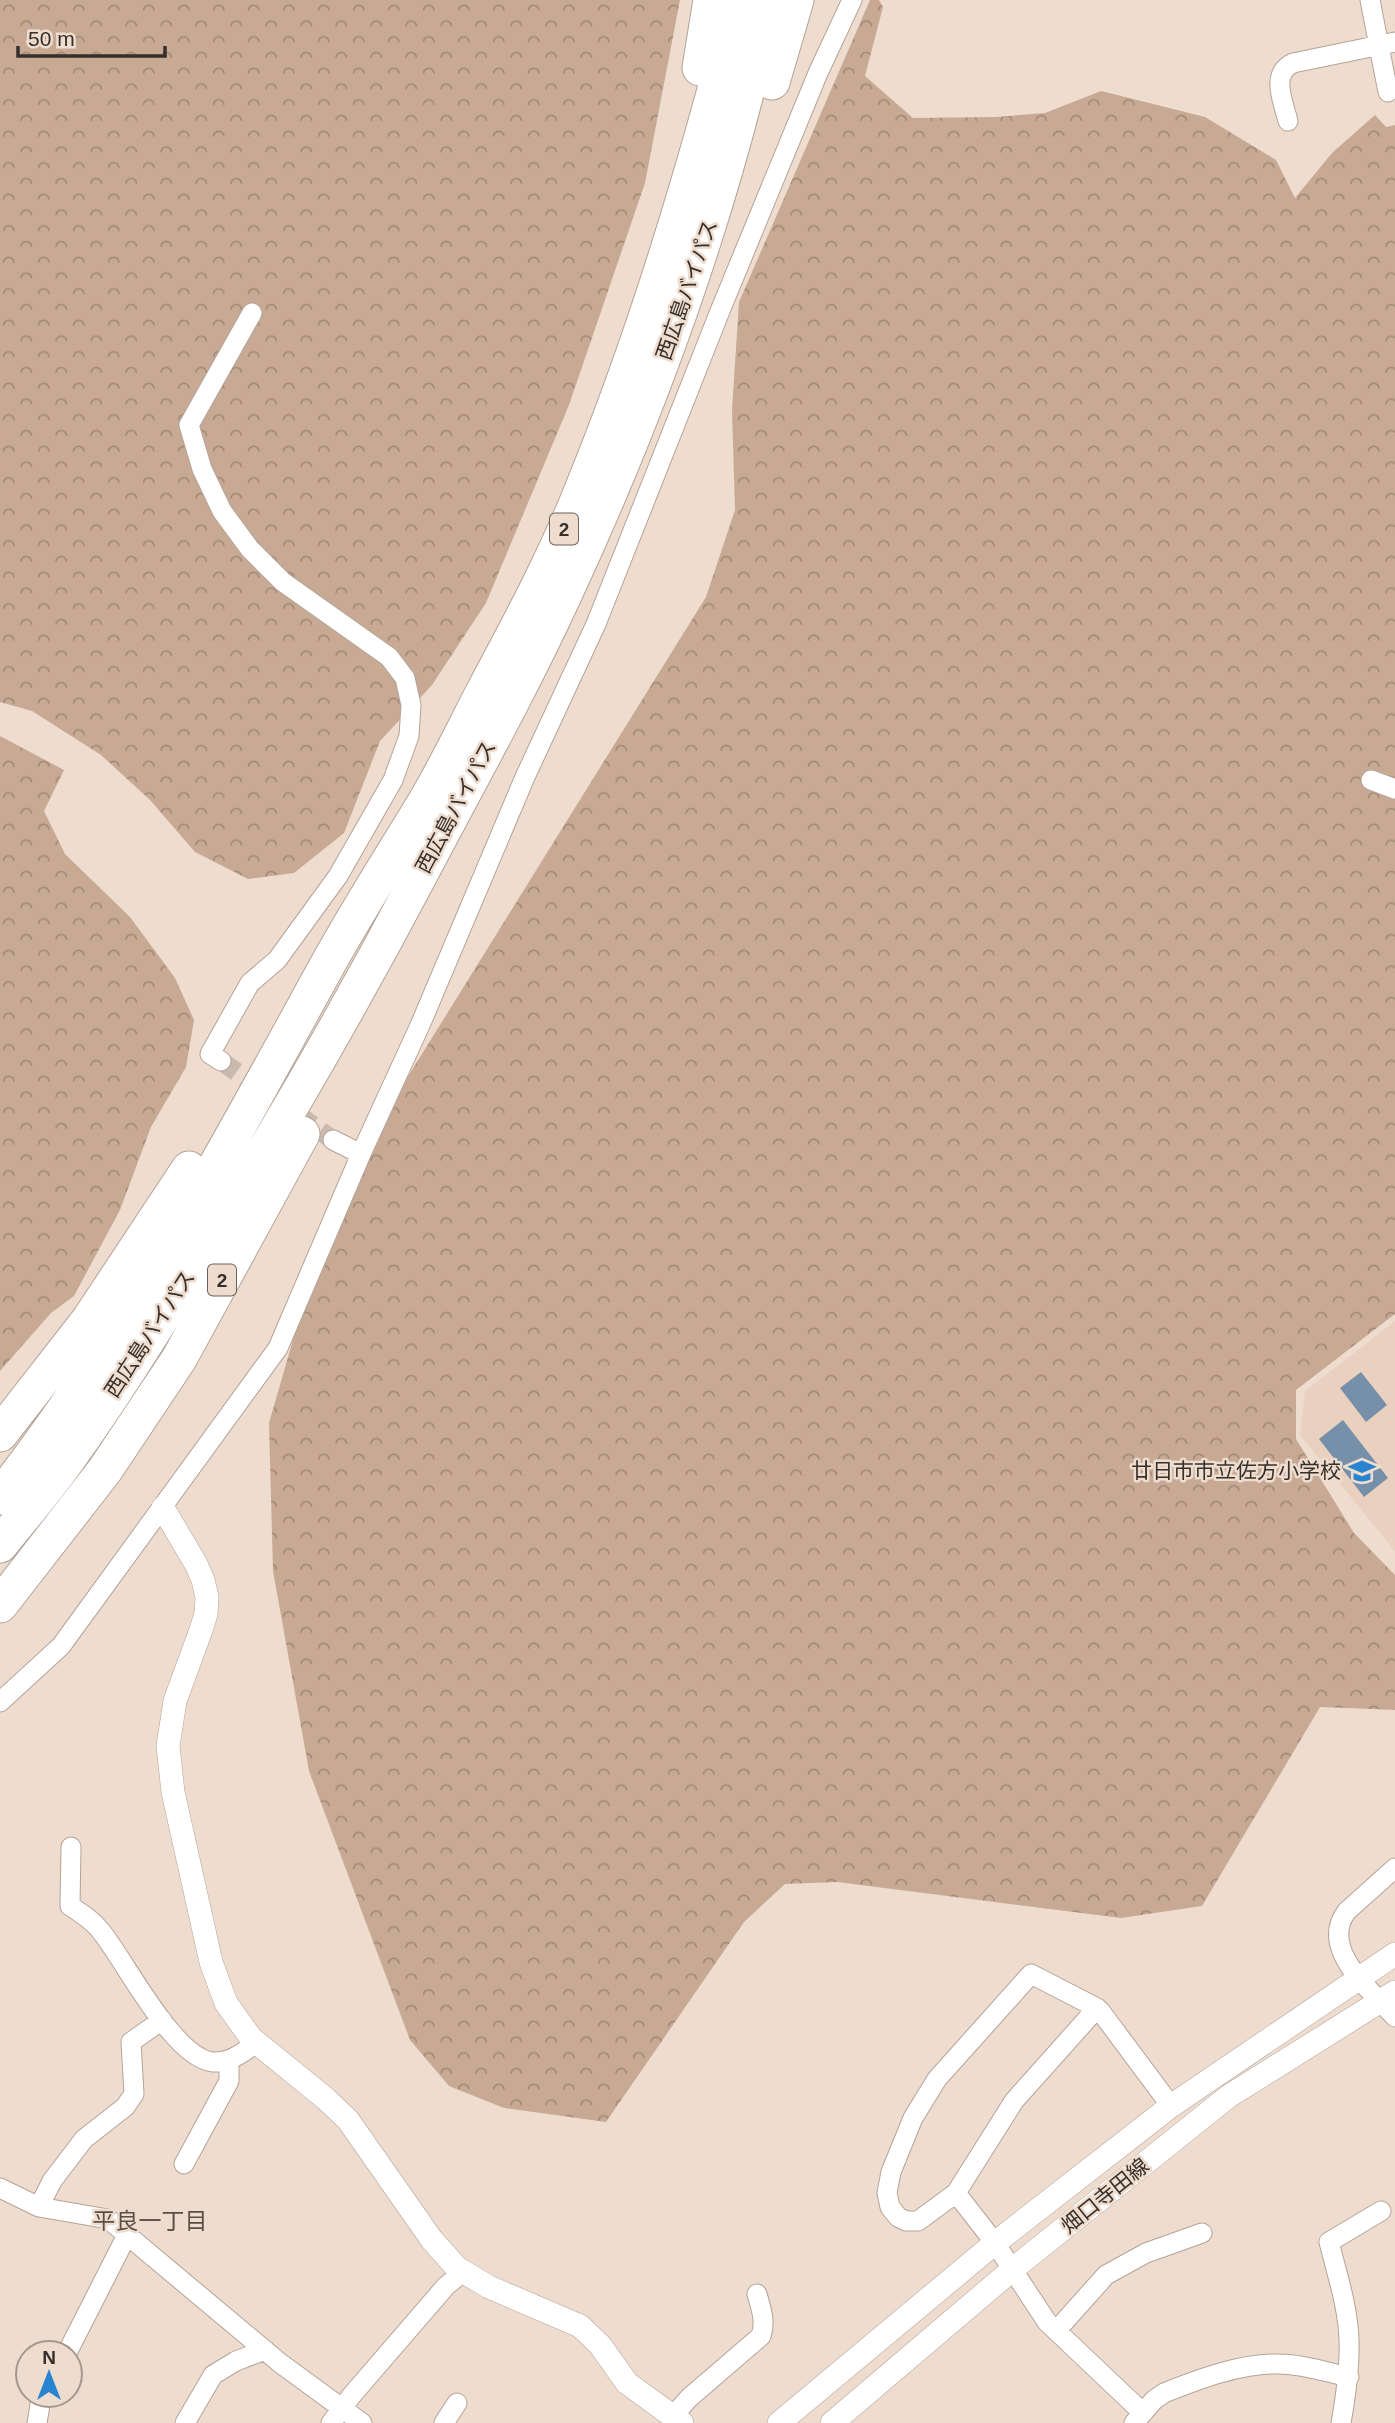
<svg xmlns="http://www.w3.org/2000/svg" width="1395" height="2423" font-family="Helvetica,'Noto Sans JP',sans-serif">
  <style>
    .built { fill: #ead1bf }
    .forest { fill: url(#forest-crowns) }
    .water { fill: #7790aa }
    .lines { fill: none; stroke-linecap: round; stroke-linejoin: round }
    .minor-tunnel { stroke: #c9b9ae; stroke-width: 19; stroke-dasharray: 19 10; stroke-linecap: butt }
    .minor-casing { stroke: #b4a397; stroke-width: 21 }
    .tertiary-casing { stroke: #b4a397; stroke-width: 24 }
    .motorway-casing { stroke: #b4a397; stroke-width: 37 }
    .minor { stroke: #fff; stroke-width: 19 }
    .tertiary { stroke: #fff; stroke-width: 23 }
    .motorway { stroke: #fff; stroke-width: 35 }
    .labels { text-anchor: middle; stroke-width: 5; stroke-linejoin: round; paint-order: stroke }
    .shield { fill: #eedccf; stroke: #6d635c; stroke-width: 2 }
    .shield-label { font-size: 19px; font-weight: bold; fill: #362f2a }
    .street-label { font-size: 21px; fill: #362f2a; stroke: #eedccf }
    .poi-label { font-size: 21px; fill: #362f2a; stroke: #eedccf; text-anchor: end }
    .neighbourhood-label { font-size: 23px; fill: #5d4e43; stroke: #eedccf }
  </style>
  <defs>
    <pattern id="forest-crowns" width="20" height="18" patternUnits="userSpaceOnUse" patternTransform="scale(1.75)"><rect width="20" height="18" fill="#c8aa94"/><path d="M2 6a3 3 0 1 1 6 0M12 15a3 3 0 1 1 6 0" fill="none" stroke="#a38b79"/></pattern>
  </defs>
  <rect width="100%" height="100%" fill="#eedccf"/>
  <path class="built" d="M1395 1321V1551L1300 1435 1305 1391Z"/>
  <path class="forest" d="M0 0H680L645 183 569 405 486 603 432 685 380 741 344 833 294 873 248 879 195 852 150 800 101 755 32 711 0 702Z
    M870 0H879L883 7 865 76 913 118 996 117 1045 113 1101 91 1205 117 1276 160 1295 198 1332 153 1375 115 1386 127 1395 125V1314L1296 1390V1439L1354 1533 1395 1575V1710L1320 1707 1202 1906 1121 1918 837 1882 785 1884 744 1922 606 2122 504 2108 449 2086 410 2040 309 1771 273 1571 269 1423 312 1274 407 1078 706 597 735 510 732 410 739 302Z
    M0 736 64 770 44 811 65 854 130 917 175 978 194 1020 186 1067 151 1127 120 1210 74 1296 51 1313 0 1371Z"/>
  <path class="water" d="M1361 1372 1387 1405 1366 1422 1340 1388Z
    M1343 1420 1388 1478 1364 1497 1319 1439Z"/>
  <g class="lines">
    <path class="minor-tunnel" d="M221 1061 266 1093
      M297 1114 333 1140"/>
    <defs>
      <path id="minor" d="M1370 0 1388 92
        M1288 121C1283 101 1270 74 1293 63L1395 42
        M1371 780 1395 789
        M221 1061 210 1054 250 983 277 960 338 876 393 780 409 736 411 705 405 678 389 657 283 582 250 549 222 511 202 469 189 425 252 313
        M333 1140 361 1154
        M0 1702 61 1646 278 1348 361 1154 421 1023 525 777 596 624 720 311 818 73 852 0
        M71 1847 70 1906C81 1913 92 1920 100 1930 125 1960 173 2058 213 2062 230 2063 244 2052 256 2043
        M1395 1868 1347 1911C1318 1948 1371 1991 1395 2017
        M1097 2008 1014 2101 956 2193 918 2221H906L898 2217 890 2207 887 2193 891 2172 913 2118 937 2079 1031 1974 1097 2008 1101 2012 1171 2106
        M184 2164 229 2081V2060
        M0 2188 39 2207 108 2219 280 2363 362 2423
        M956 2193 995 2243 1047 2322 1143 2413
        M39 2207 52 2181 84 2139 125 2107 134 2094 131 2042 162 2020
        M1056 2331 1106 2275 1146 2253 1202 2233
        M67 2353 127 2235
        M673 2416 689 2398 761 2336C766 2322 761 2308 757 2294
        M37 2423 40 2405 45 2395
        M185 2423 213 2375 236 2361 265 2350
        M331 2423 352 2395 446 2286 463 2272
        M444 2423 457 2403
        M1134 2423 1154 2400 1164 2393C1199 2379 1241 2363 1279 2364 1302 2364 1326 2372 1349 2377
        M1341 2423C1346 2395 1350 2368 1349 2340 1348 2307 1337 2274 1329 2242L1381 2211"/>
      <path id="tertiary" d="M163 1508 196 1564 203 1580 207 1597 206 1614 201 1630 175 1701 168 1746 173 1792 211 1962 226 2003 251 2038 326 2099 348 2120 432 2240 457 2268 489 2287 580 2326 600 2345 627 2383 682 2423
        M779 2423 995 2243 1171 2106 1395 1954
        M832 2423 1013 2269 1229 2096 1395 1992"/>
      <path id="motorway" d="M700 68 711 0
        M772 82 796 0
        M0 1434 89 1320 189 1169
        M0 1497C127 1335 224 1153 323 973 355 914 392 857 427 799 448 763 466 725 486 687 520 623 555 558 582 490 647 331 696 166 739 0
        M0 1545C23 1516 49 1487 70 1456 116 1392 157 1325 199 1258 276 1135 349 1009 417 880 467 785 520 691 565 593 653 403 724 205 768 0
        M0 1605 105 1470 179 1359 302 1134"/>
    </defs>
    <use href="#minor" class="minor-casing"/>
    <use href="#tertiary" class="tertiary-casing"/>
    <use href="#motorway" class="motorway-casing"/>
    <use href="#minor" class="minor"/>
    <use href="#tertiary" class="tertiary"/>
    <use href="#motorway" class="motorway"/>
  </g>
  <defs>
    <symbol id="school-bare" viewBox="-9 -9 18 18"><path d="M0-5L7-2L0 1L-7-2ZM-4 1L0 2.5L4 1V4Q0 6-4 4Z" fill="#2883d0" stroke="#eedccf" stroke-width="2.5" paint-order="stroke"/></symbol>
  </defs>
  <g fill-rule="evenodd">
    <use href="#school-bare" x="1343" y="1452" width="38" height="38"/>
  </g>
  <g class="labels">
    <g class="shield">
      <rect x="550" y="513.5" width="28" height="31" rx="5"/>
      <rect x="208" y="1264.5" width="28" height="31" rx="5"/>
    </g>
    <g class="shield-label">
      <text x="564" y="536">2</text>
      <text x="222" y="1287">2</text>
    </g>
    <g class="street-label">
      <text transform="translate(687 290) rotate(-71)" y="7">西広島バイパス</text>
      <text transform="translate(456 807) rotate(-62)" y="7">西広島バイパス</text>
      <text transform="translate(150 1334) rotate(-57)" y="7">西広島バイパス</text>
      <text transform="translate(1105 2196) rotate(-39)" y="7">畑口寺田線</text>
    </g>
    <g class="poi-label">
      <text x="1341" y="1478">廿日市市立佐方小学校</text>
    </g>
    <g class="neighbourhood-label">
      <text x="150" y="2229">平良一丁目</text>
    </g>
  </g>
  <g transform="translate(49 2374)"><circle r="33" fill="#eedccf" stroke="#a4978d" stroke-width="2"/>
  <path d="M0-5L12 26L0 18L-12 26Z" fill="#2883d0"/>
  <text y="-10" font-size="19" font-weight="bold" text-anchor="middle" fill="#362f2a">N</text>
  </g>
  <path d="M18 46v10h147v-10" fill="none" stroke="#362f2a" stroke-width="3.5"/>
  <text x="28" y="46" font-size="21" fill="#362f2a" stroke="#eedccf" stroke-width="5" paint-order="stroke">50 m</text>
</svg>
